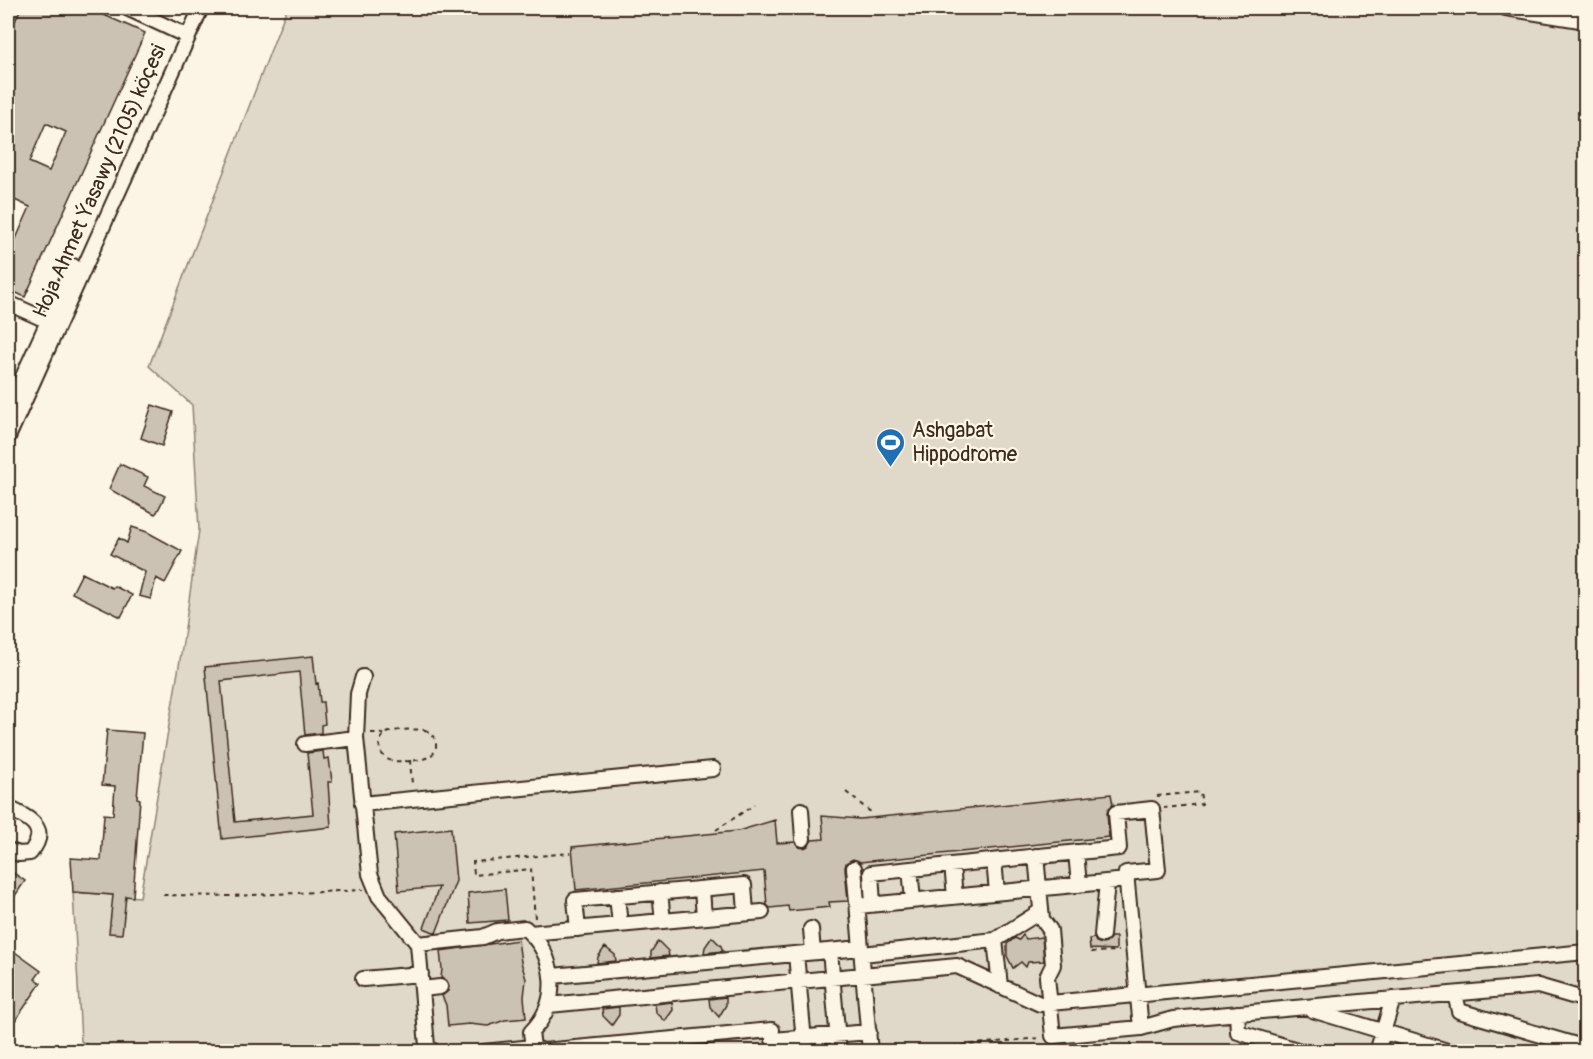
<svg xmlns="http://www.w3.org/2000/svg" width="1593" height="1059" font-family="Pangolin,sans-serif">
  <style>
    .green { fill: #e0d8c8; stroke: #8e8173; stroke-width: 1.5 }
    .building { fill: #ccc2b3; stroke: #3b2a1e; stroke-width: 1.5; fill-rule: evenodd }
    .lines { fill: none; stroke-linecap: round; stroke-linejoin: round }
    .minor-casing { stroke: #3b2a1e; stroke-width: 18 }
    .path { stroke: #3b2a1e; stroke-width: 2; stroke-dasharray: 4.5 4.5; stroke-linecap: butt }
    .minor { stroke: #fcf5e5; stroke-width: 14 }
    .labels { text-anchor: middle; stroke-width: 4.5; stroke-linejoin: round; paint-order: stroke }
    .street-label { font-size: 21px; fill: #3b2a1e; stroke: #fcf5e5 }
    .poi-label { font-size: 21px; fill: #3b2a1e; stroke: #fcf5e5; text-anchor: start }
  </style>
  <rect width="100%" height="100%" fill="#fcf5e5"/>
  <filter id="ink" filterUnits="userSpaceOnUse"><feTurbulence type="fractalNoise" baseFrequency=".0167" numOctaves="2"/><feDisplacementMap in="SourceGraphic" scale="12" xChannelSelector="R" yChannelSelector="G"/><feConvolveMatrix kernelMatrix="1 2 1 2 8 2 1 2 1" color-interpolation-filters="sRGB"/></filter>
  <g filter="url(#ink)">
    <path class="green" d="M287 8H1585V1051H97L81 1041 73 892 140 897 183 642 199 530 192 405 149 366Z"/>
    <path class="building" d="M21 8H88L145 33 25 297 8 289V257L30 207 8 197V37ZM46 123 66 132 49 171 29 162Z
      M152 405 173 412 162 446 141 438Z
      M120 464 148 477 144 486 165 496 157 512 155 514 109 489Z
      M132 527 147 532 182 551 165 583 156 578 151 599 139 596 145 572 110 554 119 538 127 543Z
      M82 573 112 588 114 586 132 595 121 617 72 593Z
      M313 656 316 684 318 683 320 702H323L325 724 321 725V733L305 735 299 672 221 681 235 822 313 814 307 753 323 751 324 759 329 758 332 782H328L331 827 222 839 205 667Z
      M107 730 143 733 137 798 140 799 133 897 126 896 122 934 109 933 113 895 73 892 71 858 101 860 104 814 113 815 115 786 102 785Z
      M1111 794 1113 805 1108 809 1107 813 1109 837 860 862 853 859 846 863 845 868 848 901 829 902 830 907 789 911 788 906 770 908 767 905 764 871 576 890 572 847 738 831 775 820 777 843 795 842 799 847 804 848 808 846 812 840 824 839 822 816 860 819Z
      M451 828 456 881 436 933 424 928 439 887 399 891 394 834Z
      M8 869 25 881 8 906Z
      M505 889 508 920 470 923 468 893Z
      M1023 935 1026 939 1042 937 1044 961 1028 962 1026 967 1021 962 1013 968 1007 956V944L1015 938 1019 940Z
      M712 937 721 946 723 951 704 953 705 947Z
      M1111 937H1116V950L1090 949 1089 939 1094 938 1096 942 1102 944 1106 943Z
      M518 940 521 962 526 979 524 997 526 1018 505 1020 488 1026 469 1024 448 1026 446 1005 442 996 448 991 449 987 447 981 441 978 442 969 440 951Z
      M658 941 668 951 669 956 651 958V952Z
      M8 947 41 971 35 979 41 983 8 1031Z
      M605 947 615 955 616 961 597 963 598 957Z
      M726 997V1005L719 1017 710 1007 709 999Z
      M672 1002 673 1010 665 1021 656 1012 655 1004Z
      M619 1007V1015L612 1025 603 1016 602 1009Z"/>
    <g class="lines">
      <defs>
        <path id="minor" d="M127 8 187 36
          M1506 8 1586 21
          M8 303 55 324
          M8 410 73 266
          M8 437 201 8
          M363 677 358 694 356 738 370 874 379 896 418 944 427 1046 434 1052
          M305 744 356 738
          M362 804 713 769
          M8 808C29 818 51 828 30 853L19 854 8 850
          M801 810 803 839
          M1076 852 1079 885
          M1036 856 1042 919 1050 930 1053 965 1047 977 1053 1036 1141 1028 1173 1019 1538 986 1586 1000
          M994 861 997 892
          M952 865 955 896
          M854 868 870 1052
          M910 869 913 900
          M702 889 704 917
          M660 892 663 921
          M617 896 620 925
          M873 904 871 873 1119 848 1116 813 1152 809 1158 870 1126 873 1141 1028
          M858 906 1127 880
          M578 929 575 900 744 885 746 913
          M811 929 813 952
          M530 933 762 912
          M1102 935 1107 882
          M995 940 1000 986
          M418 944 483 937 497 931 525 928C556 955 562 1001 531 1032L533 1047
          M830 951 839 1052
          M796 954 805 1052
          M862 954 995 940 1041 911
          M552 976 861 948
          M363 979 421 974
          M422 989 440 987
          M1455 994 1459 1011 1586 1048
          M549 1005 957 966 1040 1004 1586 952
          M1312 1010 1451 1052
          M1237 1013 1238 1032 1304 1052
          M773 1040 869 1032
          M483 1052 533 1047 543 1051 772 1030
          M1377 1052 1393 999"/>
      </defs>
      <use href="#minor" class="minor-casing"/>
      <path class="path" d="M425 730C438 735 441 753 426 758 417 761 402 762 393 761 379 759 374 740 387 733 397 729 415 729 425 730Z
        M371 733H379L384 735
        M410 760 412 784
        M846 792 873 814
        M1157 796 1200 792 1202 804 1164 808
        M716 830 754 805
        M163 895 231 896 363 890
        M535 918 531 869 474 875 473 862 570 853
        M1091 952 1119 951
        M890 1052 1040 1038
        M1037 1052 1044 1045
        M1125 1052 1131 1046V1042"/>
      <use href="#minor" class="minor"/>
    </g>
  </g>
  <defs>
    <symbol id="stadium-pin" viewBox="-11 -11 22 30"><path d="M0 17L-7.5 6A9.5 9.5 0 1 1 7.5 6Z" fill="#1f6fb2" stroke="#fcf5e5"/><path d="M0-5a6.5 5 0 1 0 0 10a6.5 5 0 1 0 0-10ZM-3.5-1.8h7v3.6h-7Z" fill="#fff"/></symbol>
  </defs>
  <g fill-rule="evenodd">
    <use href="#stadium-pin" x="874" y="426" width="33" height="45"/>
  </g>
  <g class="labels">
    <g class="street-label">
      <text transform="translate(99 181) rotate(-66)" y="7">Hoja Ahmet Ýasawy (2105) köçesi</text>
    </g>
    <g class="poi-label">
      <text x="912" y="437">Ashgabat<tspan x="912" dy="24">Hippodrome</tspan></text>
    </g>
  </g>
  <rect width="1593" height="1059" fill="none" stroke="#fcf5e5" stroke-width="30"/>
  <rect x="15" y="15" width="1563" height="1029" fill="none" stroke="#3b2a1e" stroke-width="2" filter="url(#ink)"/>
</svg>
